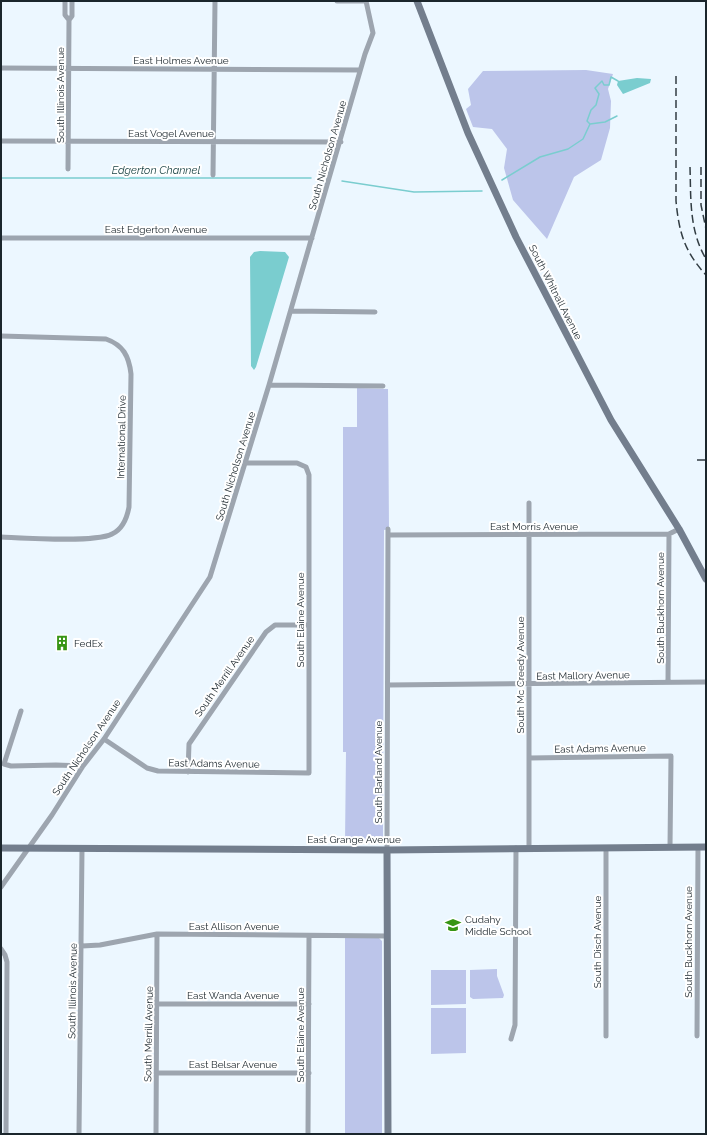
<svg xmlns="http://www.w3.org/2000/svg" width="707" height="1135" font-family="Raleway,sans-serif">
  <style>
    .green { fill: #bcc5ea }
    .water { fill: #7acdcf }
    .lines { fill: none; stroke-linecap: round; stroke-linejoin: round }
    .stream { stroke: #7acdcf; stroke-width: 1.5 }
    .street { stroke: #9da5af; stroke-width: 5 }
    .secondary { stroke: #737e8d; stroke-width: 7 }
    .rail { stroke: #323d43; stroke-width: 1.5; stroke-dasharray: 8 4; stroke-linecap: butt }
    .labels { text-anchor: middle; stroke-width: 4; stroke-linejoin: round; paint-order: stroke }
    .street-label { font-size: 10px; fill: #1b262c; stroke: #fff }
    .poi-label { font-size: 10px; fill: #1b262c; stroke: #fff; text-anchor: start }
    .water-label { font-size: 11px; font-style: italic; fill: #1b4344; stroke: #fff }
  </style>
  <rect width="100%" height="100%" fill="#ecf7ff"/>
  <path class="green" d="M586 70 613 74 608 89 611 101 610 128 601 160 574 177 547 239 513 200 504 168 507 149 492 129 473 127 466 109 471 105 468 89 483 71Z
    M357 388 388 389 389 529 384 530 383 833V842L378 843H345L346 752H343V427H357Z
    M345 938H379L382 941V1134H345Z
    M497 969V976L504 995 503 998 473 999 470 997V970Z
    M431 970H466V1004L431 1005Z
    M431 1008H466V1053L431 1054Z"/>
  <path class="water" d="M637 78 651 79 650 83 623 94 617 85 618 81Z
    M260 251 285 252 289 257 256 367 254 370 251 366 250 257 254 252Z"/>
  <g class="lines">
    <path class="stream" d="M590 124 587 121 591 110 596 105 599 94 595 88 602 81 604 85H609L611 77 618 81
      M590 124 605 122 617 116
      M1 178H311
      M502 180 540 157 568 149 583 139 590 124
      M342 181 414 192 482 191"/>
    <path class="street" d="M65 1V15L69 20
      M337 1H366
      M1 68 360 70
      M1 141 341 142
      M68 169 69 20 72 16V1
      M213 175 215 1
      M1 238H312
      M291 311 375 312
      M1 336 106 339C123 345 129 356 131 374L129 507C127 518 123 529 112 534 95 543 24 538 1 537
      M269 385 383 386
      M529 503V848
      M388 535 669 534 679 529
      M668 682 669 534
      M388 685 706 682
      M21 711 4 764 11 766 56 765 83 766
      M104 739 147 768 158 771 309 773V475L306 467 297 463H246
      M529 758 671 756 670 847
      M188 772 189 744 266 632 275 625H309
      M606 848V1036
      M387 850 388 529
      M1 887 52 815 83 766 104 739 210 577 269 385 365 54 373 33 366 1
      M82 946 100 945 157 934 387 936
      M1 949 5 955 7 962 6 1134
      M157 1004H309
      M697 1036 698 847
      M511 1039 515 1025 516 848
      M156 1073H309
      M79 1134 82 849
      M156 1134 157 934
      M308 1134 309 936"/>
    <path class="secondary" d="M417 1 468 133 516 237 611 420 679 529 706 579
      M1 848 387 850 706 847
      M387 850 388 1134"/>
    <path class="rail" d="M676 76V201C679 232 684 251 706 275
      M690 167C691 199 689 230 706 259
      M701 167V205L706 229
      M697 460H706"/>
  </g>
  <defs>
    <symbol id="building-bare" viewBox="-9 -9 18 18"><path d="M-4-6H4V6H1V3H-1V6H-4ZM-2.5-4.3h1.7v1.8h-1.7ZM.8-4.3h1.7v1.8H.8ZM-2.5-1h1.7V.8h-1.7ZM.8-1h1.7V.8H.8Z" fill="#379514" stroke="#fff" stroke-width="2.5" paint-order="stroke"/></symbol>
    <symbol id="school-bare" viewBox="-9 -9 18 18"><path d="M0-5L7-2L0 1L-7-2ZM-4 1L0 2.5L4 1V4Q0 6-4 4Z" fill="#379514" stroke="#fff" stroke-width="2.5" paint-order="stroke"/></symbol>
  </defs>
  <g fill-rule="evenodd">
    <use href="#building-bare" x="51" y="632" width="22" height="22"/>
    <use href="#school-bare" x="442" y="914" width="22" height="22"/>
  </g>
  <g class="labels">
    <g class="street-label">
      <text x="181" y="64">East Holmes Avenue</text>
      <text transform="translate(60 95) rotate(-90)" y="4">South Illinois Avenue</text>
      <text x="171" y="137">East Vogel Avenue</text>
      <text transform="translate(327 155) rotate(-74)" y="4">South Nicholson Avenue</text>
      <text x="156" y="233">East Edgerton Avenue</text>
      <text transform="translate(556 292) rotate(63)" y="4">South Whitnall Avenue</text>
      <text transform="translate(121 437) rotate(-89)" y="4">International Drive</text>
      <text transform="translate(235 466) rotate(-73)" y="4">South Nicholson Avenue</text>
      <text x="534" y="530">East Morris Avenue</text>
      <text transform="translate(660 608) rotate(-90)" y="4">South Buckhorn Avenue</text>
      <text transform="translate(300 620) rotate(-90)" y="4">South Elaine Avenue</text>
      <text transform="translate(520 675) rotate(-90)" y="4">South Mc Creedy Avenue</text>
      <text transform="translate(583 675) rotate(-1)" y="4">East Mallory Avenue</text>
      <text transform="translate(224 676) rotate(-55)" y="4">South Merrill Avenue</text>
      <text transform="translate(86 747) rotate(-56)" y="4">South Nicholson Avenue</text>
      <text transform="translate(600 748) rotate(-1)" y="4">East Adams Avenue</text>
      <text transform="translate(214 763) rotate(1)" y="4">East Adams Avenue</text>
      <text transform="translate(378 772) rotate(-90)" y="4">South Barland Avenue</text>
      <text x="354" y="843">East Grange Avenue</text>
      <text x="234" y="930">East Allison Avenue</text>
      <text transform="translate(597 942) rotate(-90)" y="4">South Disch Avenue</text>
      <text transform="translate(688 942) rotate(-90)" y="4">South Buckhorn Avenue</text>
      <text transform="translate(72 991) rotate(-89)" y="4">South Illinois Avenue</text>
      <text x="233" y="999">East Wanda Avenue</text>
      <text transform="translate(148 1034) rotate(-89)" y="4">South Merrill Avenue</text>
      <text transform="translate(300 1035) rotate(-90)" y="4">South Elaine Avenue</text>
      <text x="233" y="1068">East Belsar Avenue</text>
    </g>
    <g class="poi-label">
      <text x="74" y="647">FedEx</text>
      <text x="465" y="923">Cudahy<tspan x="465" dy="12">Middle School</tspan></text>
    </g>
    <g class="water-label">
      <text x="156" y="174">Edgerton Channel</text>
    </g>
  </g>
  <rect width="707" height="1135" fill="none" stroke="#1b262c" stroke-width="4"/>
</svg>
